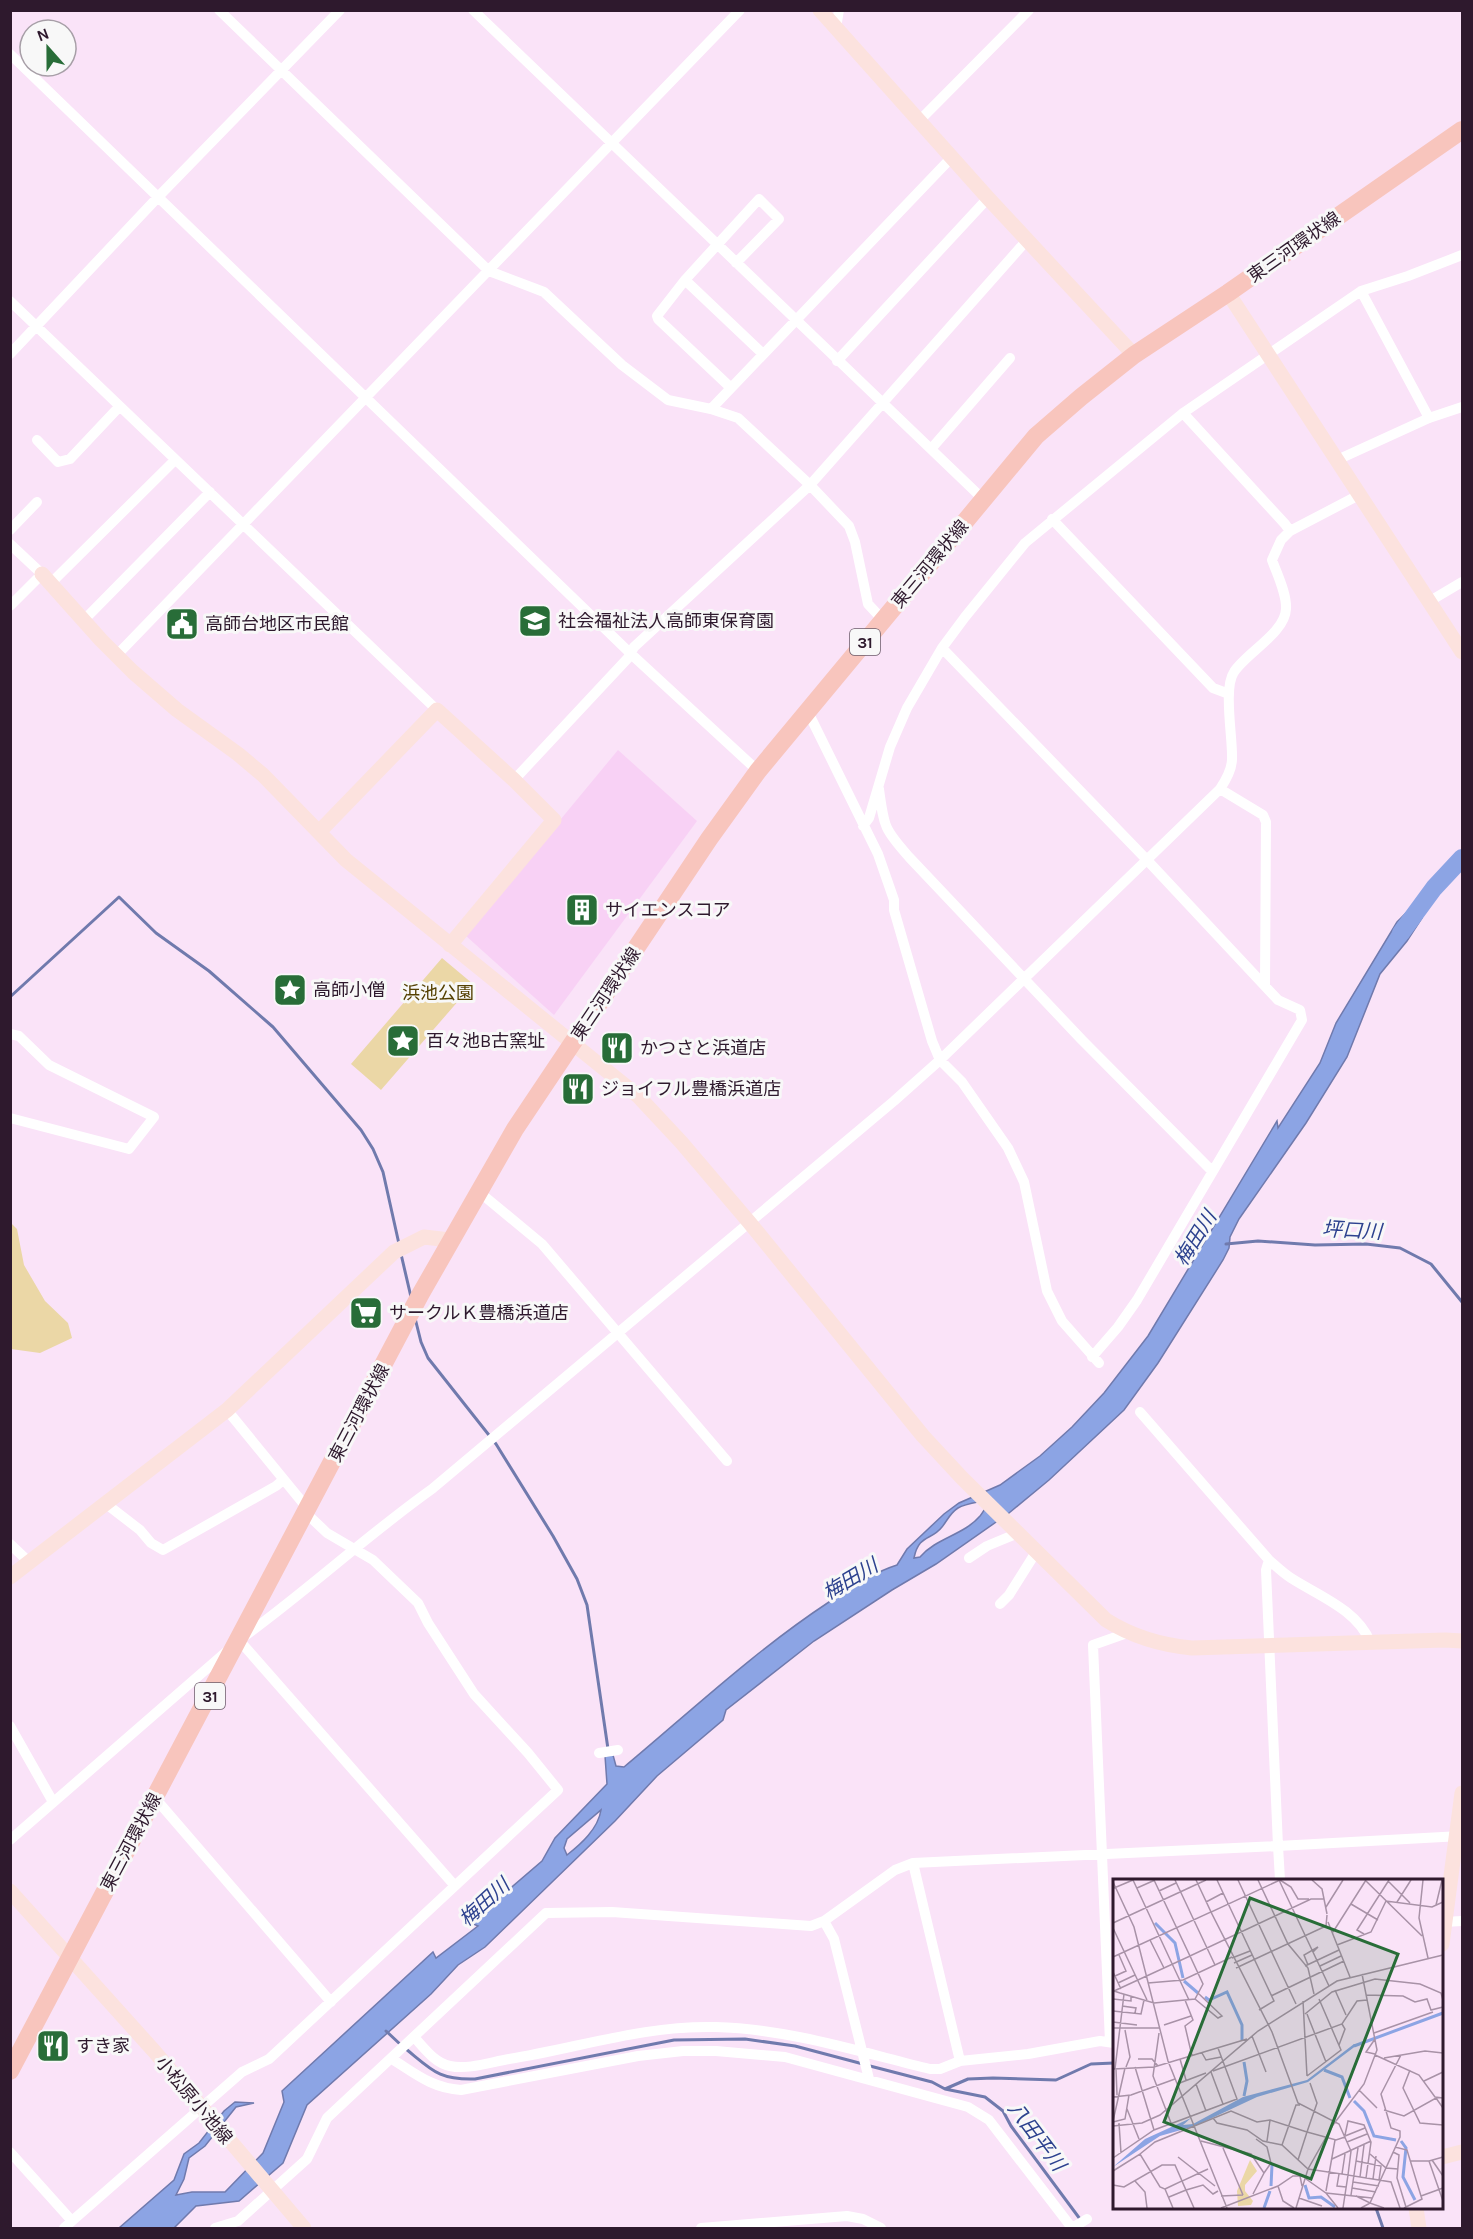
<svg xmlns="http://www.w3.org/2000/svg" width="1473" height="2239" font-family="Karla,'Noto Sans JP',sans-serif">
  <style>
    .built { fill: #f8d1f5 }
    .green { fill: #ebd7a6 }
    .water { fill: #8ca4e4; stroke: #707aad; stroke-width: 1.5; fill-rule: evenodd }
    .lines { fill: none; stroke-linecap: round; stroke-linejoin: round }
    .stream { stroke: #707aad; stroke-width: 3 }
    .river { stroke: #8ca4e4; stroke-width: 18 }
    .street { stroke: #fff; stroke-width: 10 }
    .secondary { stroke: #fce2de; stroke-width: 15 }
    .primary { stroke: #f8c5bd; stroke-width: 18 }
    .labels { text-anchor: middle; stroke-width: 6; stroke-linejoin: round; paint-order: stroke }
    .shield { fill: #f8f8f8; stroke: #6b5c6a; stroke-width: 1.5 }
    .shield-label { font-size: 16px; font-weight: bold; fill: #2e192d }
    .street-label { font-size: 18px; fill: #2e192d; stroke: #f8f8f8 }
    .poi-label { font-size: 18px; fill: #2e192d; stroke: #f8f8f8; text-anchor: start }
    .park-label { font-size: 18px; fill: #544002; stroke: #f8f8f8 }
    .water-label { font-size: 20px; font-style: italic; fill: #2d428f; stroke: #f8f8f8 }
    .inset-river { fill: none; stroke: #8ca4e4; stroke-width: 3 }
    .inset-road { fill: none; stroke: #a892a7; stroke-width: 1.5 }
    .view { fill: #286d38; fill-opacity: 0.15; stroke: #286d38; stroke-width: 3 }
    .inset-edge { fill: none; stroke: #2e192d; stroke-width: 3 }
  </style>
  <rect width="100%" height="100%" fill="#fae3f8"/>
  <path class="built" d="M618 750 697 821 554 1015 465 935Z"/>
  <path class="green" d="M442 958 473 984 381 1090 351 1064Z
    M10 1222 17 1229 24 1265 45 1301 68 1323 72 1338 40 1353 11 1349Z"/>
  <path class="water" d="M1409 910 1422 918 1407 941 1380 974 1347 1057 1306 1123 1239 1219 1230 1237 1229 1248 1223 1260 1158 1363 1124 1410 1049 1480 1009 1513 936 1564 892 1590 814 1641 726 1710 723 1720 657 1776 615 1821 485 1947 458 1965 431 1994 307 2105 283 2163 239 2201 196 2206 174 2228H119L174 2180 184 2154 199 2143 224 2111 235 2102 254 2103 236 2107 205 2146 189 2158 184 2179 176 2195 192 2192H225L263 2153 284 2102 282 2091 433 1952 436 1958 478 1926 469 1922 495 1896 491 1905 542 1861 555 1838 607 1784 605 1756 613 1755 616 1766 624 1767C691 1711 756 1650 829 1602 851 1588 872 1573 897 1565L907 1549 944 1514 959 1503 1000 1485 1040 1456 1072 1427 1104 1393 1148 1336 1277 1121 1278 1128 1320 1063 1336 1023 1397 922ZM991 1499C987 1505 984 1511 980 1516 964 1535 936 1538 920 1557L914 1558C919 1534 931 1541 942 1527 947 1521 950 1513 958 1508 966 1503 981 1502 991 1499ZM601 1810C598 1829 581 1844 567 1855L564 1848 567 1839Z"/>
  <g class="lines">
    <path class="stream" d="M10 997 119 897 156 933 209 971 273 1027 361 1130 373 1149 383 1172 399 1244
      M1226 1244 1258 1241 1315 1245 1366 1244 1400 1248 1431 1264 1462 1302
      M401 1254 411 1297
      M415 1318 421 1342 428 1358 496 1444 553 1536 577 1579 587 1605 608 1749
      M386 2031 401 2045
      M406 2049C433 2071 439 2080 475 2079L674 2040 745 2039 795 2046 863 2064
      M870 2066 932 2082 945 2089 985 2097 1003 2111 1011 2126 1080 2219
      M945 2089 968 2079 993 2078 1056 2080 1091 2064 1114 2063
      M1376 2208 1383 2228"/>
    <path class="river" d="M1401 933 1434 888 1462 858"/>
    <path class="street" d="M219 10 489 271 544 292 622 365 668 400 711 409 738 418 810 485 849 526 855 542 868 604 883 620
      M473 10 984 500
      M836 28 839 10
      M10 54 630 653 758 771
      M919 121 1029 10
      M685 280 762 353
      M1361 291 1429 418
      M10 301 437 710
      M10 354 159 196 340 10
      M837 361 988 198
      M730 387 658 319 657 316 685 280 759 199 779 219 736 263
      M711 409 952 157
      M1183 413 1285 524 1290 531
      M37 440 58 462 70 459 119 407
      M931 449 1010 358
      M1337 460 1429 418 1462 407
      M1052 519 1213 688 1229 694
      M10 530 37 502
      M10 544 42 574 10 606
      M51 583 175 460
      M1430 601 1462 582
      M83 621 210 492
      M942 648 1147 860 1278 1000 1300 1010 1302 1020 1137 1300 1118 1327 1092 1357
      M116 656 740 10
      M808 712 878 854 894 900V910L932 1041 940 1060 962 1082 1008 1148 1024 1182 1047 1291 1062 1321 1099 1363
      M514 780 628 658 634 647 810 485 1027 240
      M879 789C884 827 884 829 909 857L1082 1040 1212 1171
      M1220 789 1263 815 1266 822 1265 985
      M863 826 869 818 890 747 907 708 942 648 965 617 1025 543 1183 413 1361 291 1408 276 1462 255
      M10 1034 19 1036 49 1065 154 1117 129 1149 10 1118
      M478 1191 542 1244 727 1461
      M1140 1412 1269 1560 1266 1570 1278 1846 1461 1836
      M105 1503 140 1530 151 1543 163 1550 276 1486 283 1480
      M10 1544 29 1562
      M969 1558 987 1546 1018 1533
      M1269 1560C1276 1566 1283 1573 1291 1578 1317 1595 1358 1610 1370 1642
      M1000 1604 1009 1595 1036 1552
      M242 1638C307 1591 366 1536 432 1489L894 1101 940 1060 1220 789C1226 780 1232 770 1232 759 1233 739 1223 688 1234 672 1246 653 1285 633 1286 609 1287 594 1277 574 1272 560L1281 540 1290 531 1359 495
      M239 1640 455 1886
      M10 1726 53 1802
      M599 1753 618 1750
      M155 1798 331 2002
      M10 1840 226 1652
      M913 1863 960 2061
      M824 1921 834 1939 869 2079
      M1444 1922 1462 1921
      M415 2038C425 2049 435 2063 450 2066 468 2070 491 2062 509 2059 578 2048 645 2025 716 2027 789 2029 860 2052 930 2069H940L960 2061 1028 2054 1100 2041 1114 2043
      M1110 2042 1093 1645 1127 1633
      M392 2059C416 2074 432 2088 461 2090L638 2056 683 2051H716L785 2057 968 2107 989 2120 1072 2228
      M10 2152 72 2221
      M64 2228 242 2072 269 2059 558 1790 528 1753 474 1694 428 1623 418 1603 373 1560 327 1533 306 1513 303 1503 227 1410
      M215 2228 238 2221 307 2159 327 2118 546 1913 612 1912 811 1926 824 1921 895 1870 913 1863 1278 1846 1280 1880
      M701 2228 847 2216 863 2219 881 2228
      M1072 2228 1087 2219"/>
    <path class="secondary" d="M820 10 988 198 1134 355
      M1228 293 1462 652
      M42 574 101 640 133 672 177 710 238 754 263 775 346 860 638 1096 681 1142 749 1222 923 1436 962 1478 1106 1620C1133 1637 1160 1645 1192 1648L1445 1640 1462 1641
      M319 832 437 710 514 780 554 820 450 945
      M10 1577 227 1410 394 1252 424 1237 450 1240
      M10 1891 154 2051 304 2228
      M1442 1944 1462 1793
      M1442 2157 1462 2152
      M1416 2208 1419 2228"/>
    <path class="primary" d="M10 2071 420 1295 515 1129 709 839 758 771 1036 436 1081 397 1134 355 1228 293 1462 130"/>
  </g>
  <defs>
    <symbol id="school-square" viewBox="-11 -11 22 22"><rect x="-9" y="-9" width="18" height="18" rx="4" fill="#286d38" stroke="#f8f8f8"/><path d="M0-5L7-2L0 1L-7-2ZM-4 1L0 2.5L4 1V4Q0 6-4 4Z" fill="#fff"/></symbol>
    <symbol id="civic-square" viewBox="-11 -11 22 22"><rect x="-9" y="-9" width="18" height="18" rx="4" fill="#286d38" stroke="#f8f8f8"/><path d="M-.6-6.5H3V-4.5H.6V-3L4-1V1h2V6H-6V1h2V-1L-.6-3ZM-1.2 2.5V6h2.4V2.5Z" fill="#fff"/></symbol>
    <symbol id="building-square" viewBox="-11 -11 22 22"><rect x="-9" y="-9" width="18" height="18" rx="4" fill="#286d38" stroke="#f8f8f8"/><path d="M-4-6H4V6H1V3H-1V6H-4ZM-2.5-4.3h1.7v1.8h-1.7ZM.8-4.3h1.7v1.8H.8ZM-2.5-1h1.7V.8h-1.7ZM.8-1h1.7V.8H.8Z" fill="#fff"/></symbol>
    <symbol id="sight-square" viewBox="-11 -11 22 22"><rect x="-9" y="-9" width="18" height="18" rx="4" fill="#286d38" stroke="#f8f8f8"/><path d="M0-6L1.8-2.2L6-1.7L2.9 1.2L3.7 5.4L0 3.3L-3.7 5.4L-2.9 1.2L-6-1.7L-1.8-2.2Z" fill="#fff"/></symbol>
    <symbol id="restaurant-square" viewBox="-11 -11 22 22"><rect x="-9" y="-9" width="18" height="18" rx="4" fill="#286d38" stroke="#f8f8f8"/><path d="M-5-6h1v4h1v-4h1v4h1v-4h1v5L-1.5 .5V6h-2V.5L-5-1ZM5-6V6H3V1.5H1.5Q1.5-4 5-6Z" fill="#fff"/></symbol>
    <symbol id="supermarket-square" viewBox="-11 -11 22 22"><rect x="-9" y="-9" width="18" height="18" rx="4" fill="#286d38" stroke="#f8f8f8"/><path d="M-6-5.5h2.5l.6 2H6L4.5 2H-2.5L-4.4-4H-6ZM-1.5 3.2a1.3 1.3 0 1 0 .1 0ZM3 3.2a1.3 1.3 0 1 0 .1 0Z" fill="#fff"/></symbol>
  </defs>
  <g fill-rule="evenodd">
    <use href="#school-square" x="516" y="602" width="38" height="38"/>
    <use href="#civic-square" x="163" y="605" width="38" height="38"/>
    <use href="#building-square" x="563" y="891" width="38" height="38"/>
    <use href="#sight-square" x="271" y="971" width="38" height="38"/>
    <use href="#sight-square" x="384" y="1022" width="38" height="38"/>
    <use href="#restaurant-square" x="598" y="1029" width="38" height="38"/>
    <use href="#restaurant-square" x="559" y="1070" width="38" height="38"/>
    <use href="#supermarket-square" x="347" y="1294" width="38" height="38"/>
    <use href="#restaurant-square" x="34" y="2027" width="38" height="38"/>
  </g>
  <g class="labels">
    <g class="shield">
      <rect x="850" y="629" width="30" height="26" rx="4.5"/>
      <rect x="195" y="1683" width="30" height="26" rx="4.5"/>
    </g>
    <g class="shield-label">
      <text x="865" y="648">31</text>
      <text x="210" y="1702">31</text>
    </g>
    <g class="street-label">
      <text transform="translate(1294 247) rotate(-35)" y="6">東三河環状線</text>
      <text transform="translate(930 564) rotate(-50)" y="6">東三河環状線</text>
      <text transform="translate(606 994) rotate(-56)" y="6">東三河環状線</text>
      <text transform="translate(359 1413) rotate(-62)" y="6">東三河環状線</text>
      <text transform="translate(131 1842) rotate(-62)" y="6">東三河環状線</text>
      <text transform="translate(194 2100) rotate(50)" y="6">小松原小池線</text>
    </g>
    <g class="poi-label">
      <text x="558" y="627">社会福祉法人高師東保育園</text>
      <text x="205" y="630">高師台地区市民館</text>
      <text x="605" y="916">サイエンスコア</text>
      <text x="313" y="996">高師小僧</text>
      <text x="426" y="1047">百々池B古窯址</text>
      <text x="640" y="1054">かつさと浜道店</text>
      <text x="601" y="1095">ジョイフル豊橋浜道店</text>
      <text x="389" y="1319">サークルＫ豊橋浜道店</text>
      <text x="76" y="2052">すき家</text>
    </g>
    <g class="park-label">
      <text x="438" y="999">浜池公園</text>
    </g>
    <g class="water-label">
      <text transform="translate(1352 1230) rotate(3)" y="7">坪口川</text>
      <text transform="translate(1195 1238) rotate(-58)" y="7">梅田川</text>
      <text transform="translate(850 1579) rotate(-31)" y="7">梅田川</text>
      <text transform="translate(484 1902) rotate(-42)" y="7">梅田川</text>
      <text transform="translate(1037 2136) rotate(53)" y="7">八田平川</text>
    </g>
  </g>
  <g transform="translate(1113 1879)">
    <rect width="330" height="330" fill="#fae3f8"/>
    <path d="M137 281 144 292 132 306V312L140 322 138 326 125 327 124 312Z" fill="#ebd7a6"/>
    <path d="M241 165 244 166 195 203 144 218 82 247 47 257 0 288 32 260 78 239 70 246 80 245 130 218 194 201Z" fill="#8ca4e4"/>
    <path class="inset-river" d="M42 44 62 64 70 99M71 102 85 114M92 118 96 121 114 113 129 146V161M241 167 330 134M211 191 229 198 237 219M131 217 134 202 131 183M241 222 251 232 261 257 283 261M288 262 293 269 290 298 302 321M192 306 196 319 208 318 222 328M158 307 159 286M151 329 157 312"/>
    <path class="inset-road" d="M20 1 76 121M41 1 77 77 198 20H211M62 1 102 86M104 1 161 122 146 131M125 1 183 125M145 1 175 65 195 89 201 115M166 1 216 107M167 1 178 8 185 20H196M199 1 209 10 214 35M252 1 309 57M310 1 306 39 315 79M275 2 297 24M0 3 21 48 55 182 114 329M1 9 20 1M24 9 42 1M46 12 63 4M93 23 110 14M284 23 298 1M238 25 265 41M323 26 329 1M213 28 230 1M215 43 237 98M0 44 93 1M0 49 34 121M220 53 253 1M251 55 244 51 276 1M37 61 51 89M224 66 258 53 273 22 319 28 330 23M0 78 98 33 83 1M119 79 137 72M121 84 139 76M195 86 191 76 205 68 200 73M192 87 226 71M207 87 228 77M123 89 213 47 214 36M0 93 8 110M2 97 13 92 6 76M5 104 22 96M35 104 70 101 119 78M222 111 233 136M0 112H1L7 114 41 124 82 120 90 105 77 77 1 112M253 116 290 117 302 123 314 120 318 131 330 128M158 117 231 82M0 120 18 122V117M82 120 105 139 109 137 85 114M72 121 80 141 72 147 79 177M190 122 194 197M9 127 23 129 22 134M0 132 28 135 31 121M192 135 219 113 262 100 307 105 328 114 330 121M194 135 213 183M0 143 24 146M51 146 78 137M0 149H47M12 151 17 178 13 188M46 154 40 197 58 244M261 154 320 133M139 157 153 193M262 160 253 173 262 175M226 166 232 150 229 145M89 174 93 181 108 178M262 176 306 196 322 218 330 219M271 179 312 172 330 174M25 180H39L45 187M67 180 73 201M22 188 41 251M0 190 41 188 134 160M2 190 11 115M3 190 4 216M297 191 290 209 307 244 330 246M100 192 229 145 244 122 254 121M98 193 110 225M194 197 228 171 206 120M311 202 330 193M197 204 204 224 194 253 223 261 232 258M64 205 93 194M83 205 93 232M246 211 264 229M0 218 18 216 62 200M14 230 26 260M271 231 291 237 323 219 330 229M100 239 104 244 134 251 150 262 169 266 195 290 235 296 238 272 226 245 185 224 159 153 98 33 167 1M0 242 12 189M0 243 12 240 16 216M6 244 8 274M0 247 29 244 47 236 145 152 224 102 330 76M232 256 235 242 251 246 258 263 253 299M232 257 252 249M143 260 154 268 158 284 151 294M88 262 138 275 151 294 140 315M154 262 157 241M234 263 254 255M169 266 183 226H187M282 268 294 271 308 317M110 269 130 316M280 273 286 276 284 299 293 328M27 275 42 263 118 232 144 243 157 241 194 253 185 281M257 275 273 289 285 290M65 278 102 307M330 278 316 282 330 322M0 279 41 251 124 220 105 169M219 280 258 262M319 281 330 297M243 282 268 287 266 301M297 282H316M95 290 69 302 73 311 90 306 100 315 105 312M0 292 27 275 47 308 52 310 60 329M226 295 224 307 233 308M229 295 232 275M247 298 251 266M193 300 213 314 259 319M260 300 263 277M22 302 32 313 34 329M240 303 266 307M0 306 11 308 49 286H62L69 302 52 310M165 307 170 322 181 329M239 309 263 313M213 312 222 261M213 314 225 329M238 316 245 269M108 317 130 316M243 317 257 324 287 258V252L278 249 268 215 288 176M56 318 73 311 81 329M186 319 209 327M108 329 165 307 180 297H187L189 307M183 329 195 290 220 246 251 205 264 171 249 95M230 329 235 296 278 303 287 329M248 329 257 324 271 329M291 329 309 320 308 317 330 309"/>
    <path class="view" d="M137 19 285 75 198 300 51 243Z"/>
    <rect width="330" height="330" class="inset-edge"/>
  </g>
  <rect width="1473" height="2239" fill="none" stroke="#2e192d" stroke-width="24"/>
  <g transform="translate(48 48) rotate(339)"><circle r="28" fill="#f8f8f8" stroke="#a79fa7" stroke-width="1.5"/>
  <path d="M0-4.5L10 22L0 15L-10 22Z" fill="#286d38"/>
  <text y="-9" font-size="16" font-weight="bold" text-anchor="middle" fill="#2e192d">N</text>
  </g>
</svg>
